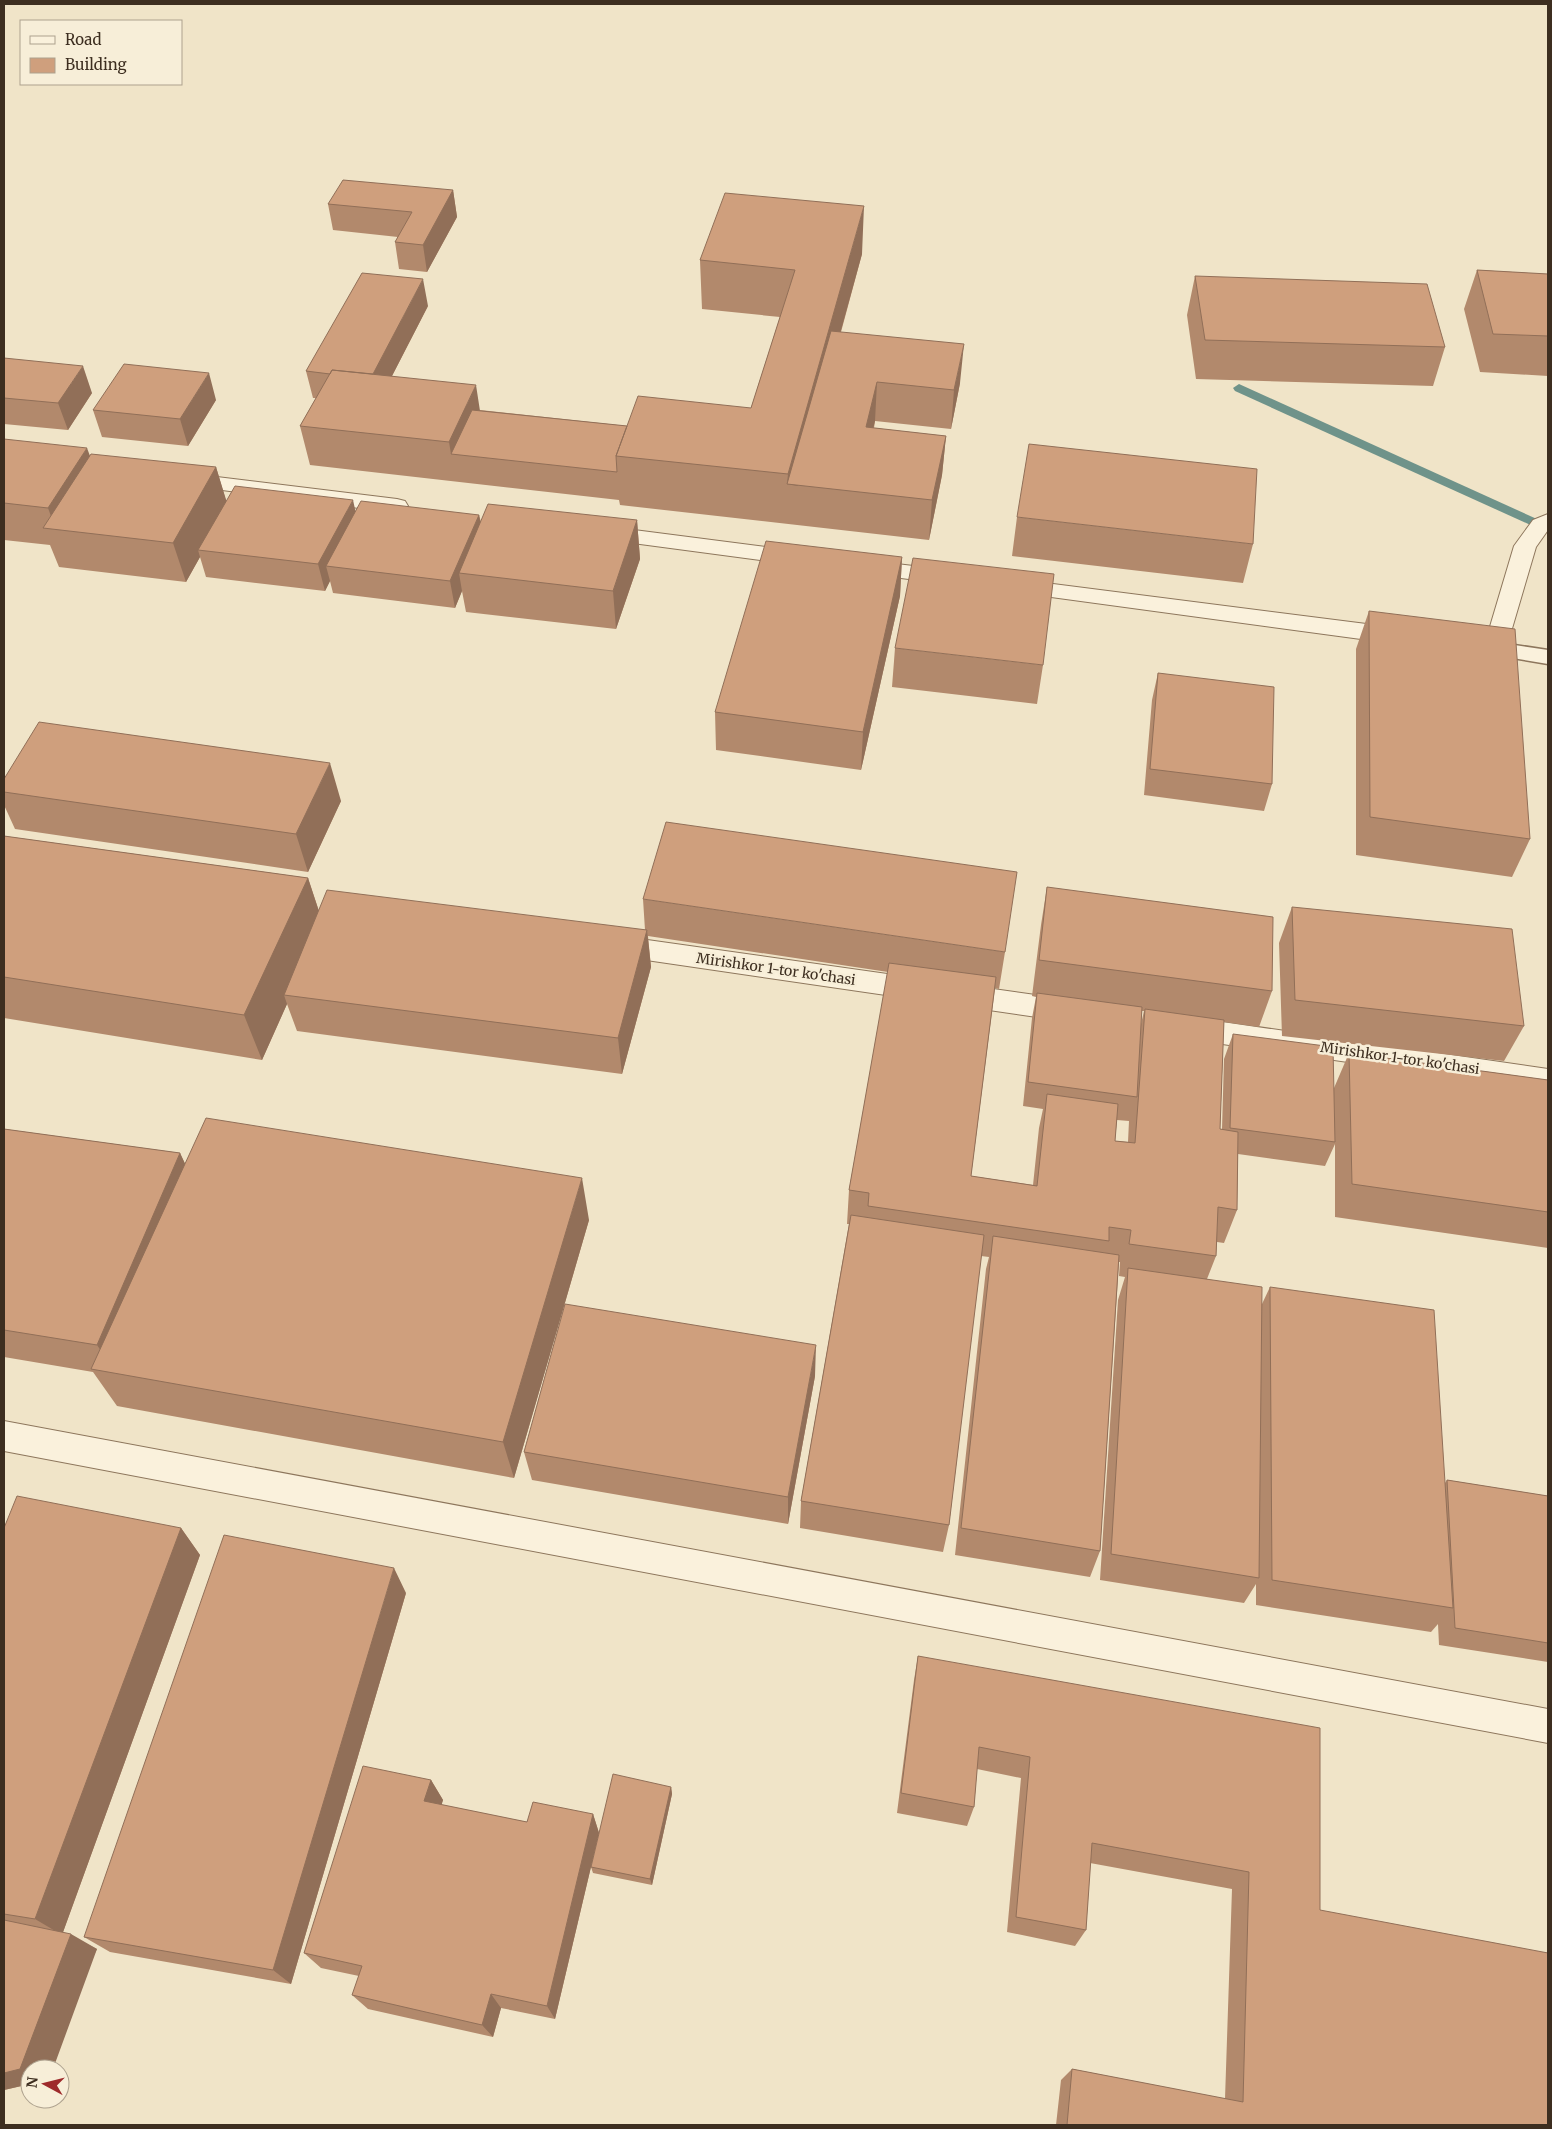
<svg xmlns="http://www.w3.org/2000/svg" width="1552" height="2129" font-family="Merriweather,serif">
  <style>
    .lines { fill: none; stroke-linecap: round; stroke-linejoin: round }
    .stream { fill: #6f938a; fill-rule: evenodd }
    .service-casing { stroke: #8d765c; stroke-width: 3 }
    .minor-casing { stroke: #8d765c; stroke-width: 2 }
    .service { fill: #faf1dc; fill-rule: evenodd }
    .minor { fill: #faf1dc; fill-rule: evenodd }
    .wall { fill: #b2896c; fill-rule: evenodd }
    .shaded-wall { fill: #916f58 }
    .building { fill: #cf9f7d; stroke: #916f58 }
    .labels { text-anchor: middle; stroke-width: 5; stroke-linejoin: round; paint-order: stroke }
    .street-label { font-size: 14px; fill: #3d2e20; stroke: #f7eed8 }
  </style>
  <rect width="100%" height="100%" fill="#f0e4c8"/>
  <g class="lines">
    <path class="stream" d="M1239 384 1548 524V533L1235 391 1233 388Z"/>
    <defs>
      <path id="service" d="M1495 642 1548 650V664L1488 654 1485 649 1488 644Z"/>
      <path id="minor" d="M184 473 397 499 405 501 408 506 405 511 397 513 177 484 174 479 177 474Z
        M1548 514V530L1536 547 1506 649 1503 654 1495 657 1472 652 1469 647 1472 642 1486 640 1514 546 1533 520Z
        M603 526 798 551 806 553 809 558 806 563 798 565 595 538 592 533 595 528Z
        M863 560 947 570 955 572 958 577 955 582 947 584 855 572 852 567 855 562Z
        M1014 579 1398 628 1406 631 1409 636 1406 641 1398 644 1006 591 1003 586 1006 581Z
        M612 935 1071 1000 1081 1003 1084 1011 1081 1019 1071 1022 612 955 603 952 599 945 603 938Z
        M1188 1017 1548 1069V1091L1188 1039 1178 1036 1174 1028 1178 1020Z
        M4 1421 1548 1709V1743L4 1451Z"/>
    </defs>
    <use href="#service" class="service-casing"/>
    <use href="#minor" class="minor-casing"/>
    <use href="#service" class="service"/>
    <use href="#minor" class="minor"/>
  </g>
  <path class="wall" d="M453 190 457 217 427 272 399 269 395 242 398 237 333 230 328 204Z
    M862 254 841 332 960 383 951 429 875 421 874 428 946 436 942 475 929 540 620 505 619 500 310 465 300 426 316 398H313L306 371 428 306 392 376 480 410 627 426 751 408 780 317 702 309 700 260Z
    M1477 270 1548 274V376L1480 372 1464 309Z
    M1195 276 1445 347 1433 386 1196 379 1187 315Z
    M4 358 92 393 68 430 4 424Z
    M216 400 188 446 102 437 93 410Z
    M4 439 90 456 216 467 226 501 355 511 479 515 481 522 637 520 640 559 616 629 466 612 462 591 455 608 333 593 330 581 325 591 206 577 200 557 186 582 59 567 50 545 4 540Z
    M1017 517 1253 544 1243 583 1012 556Z
    M902 557 900 596 861 770 716 750 715 712Z
    M1369 611 1530 839 1512 877 1356 855V649Z
    M895 648 1043 665 1037 704 892 687Z
    M1158 673 1272 784 1264 811 1144 795 1152 700Z
    M4 779 341 801 308 872 15 829 4 805Z
    M4 836 308 878 319 911 645 930 643 899 1005 952 999 989 995 988 971 1176 1033 1185 1039 1128 1043 1109 1023 1106 1032 1018 1036 997 1032 996 1041 925 1047 887 1272 991 1259 1027 1224 1022 1220 1129H1222L1224 1059 1233 1034 1334 1088 1349 1053 1548 1080V1248L1335 1217V1144L1325 1166 1238 1154 1237 1210 1224 1243 1217 1242 1216 1256 1207 1279 1262 1304 1270 1287 1445 1483 1447 1480 1548 1496V1662L1439 1645 1438 1624 1431 1632 1256 1605V1584L1244 1603 1100 1580 1118 1300 1125 1277 1119 1276 1120 1262H1119L1100 1551 1090 1577 955 1555 986 1269 989 1257 981 1256 949 1525 943 1552 800 1528 801 1501 849 1224H847L849 1190 888 972 648 936 651 967 622 1074 297 1031 287 1004 262 1060 4 1018ZM1142 1011H1144L1141 1024ZM1117 1120 1129 1121 1128 1142 1115 1141Z
    M1292 907 1524 1026 1504 1061 1282 1036 1279 943Z
    M4 1129 180 1153 185 1164 589 1220 514 1478 117 1406 93 1372 4 1357Z
    M815 1376 788 1524 532 1480 524 1452Z
    M4 1528H181L200 1555 63 1932 97 1949 30 2084 4 2090Z
    M406 1593 291 1984 110 1952 84 1937Z
    M918 1656 1320 1910 1548 2125H1056L1061 2080 1072 2069 1225 2099 1232 1889 1090 1863 1086 1930 1075 1946 1007 1932 1021 1778 977 1769 974 1807 967 1826 897 1813 914 1680Z
    M431 1780 443 1800 441 1805 527 1822 593 1814 599 1833 555 2019 501 2008 493 2037 368 2009 352 1995 359 1976 321 1968 304 1953Z
    M671 1787 672 1794 652 1885 593 1873 591 1867Z"/>
  <path class="shaded-wall" d="M453 190 457 217 427 272 423 245Z
    M864 206 862 254 798 486 787 484 788 474Z
    M423 279 428 306 377 405 371 378Z
    M964 344 960 383 951 429 954 390Z
    M83 366 92 393 68 430 58 403Z
    M209 373 216 400 188 446 180 419Z
    M877 382 875 421 864 466 866 427Z
    M476 385 482 424 451 454 449 442Z
    M946 436 942 475 929 540 932 500Z
    M87 448 102 488 56 530 48 508Z
    M216 467 228 506 198 550 200 557 186 582 173 543Z
    M353 500 359 527 326 566 330 581 325 591 318 564Z
    M479 515 484 542 459 573 462 591 455 608 450 581Z
    M637 520 640 559 616 629 613 591Z
    M902 557 900 596 861 770 863 732Z
    M330 763 341 801 308 872 296 834Z
    M308 878 323 924 284 995 287 1004 262 1060 244 1015Z
    M647 930 651 967 622 1074 618 1038Z
    M180 1153 196 1187 116 1373 97 1345Z
    M582 1178 589 1220 514 1478 503 1442Z
    M816 1345 815 1376 788 1524V1497Z
    M181 1528 200 1555 62 1935 35 1919Z
    M394 1568 406 1593 291 1984 273 1970Z
    M431 1780 443 1800 437 1821 424 1801Z
    M671 1787 672 1794 652 1885 650 1879Z
    M593 1814 599 1833 555 2019 547 2006Z
    M71 1934 97 1949 53 2069H30V2084L4 2090V2073Z
    M491 1994 501 2008 493 2037 482 2025Z"/>
  <path class="building" d="M343 180 453 190 423 245 395 242 412 212 328 204Z
    M725 193 864 206 788 474 616 456 638 396 751 408 795 270 700 260Z
    M1477 270 1548 274V336L1493 334Z
    M362 273 423 279 373 374 332 370 330 374 306 371Z
    M1195 276 1427 284 1445 347 1205 340Z
    M831 331 964 344 954 390 877 382 866 427 946 436 932 500 787 484Z
    M4 358 83 366 58 403 4 398Z
    M124 364 209 373 180 419 93 410Z
    M332 370 476 385 449 442 300 426Z
    M472 410 627 426 616 456 617 472 451 454Z
    M4 439 87 448 48 508 4 503Z
    M1029 444 1257 469 1253 544 1017 517Z
    M91 454 216 467 173 543 43 528Z
    M235 486 353 500 318 564 198 550Z
    M361 501 479 515 450 581 326 566Z
    M488 504 637 520 613 591 459 573Z
    M766 541 902 557 863 732 715 712Z
    M913 558 1054 574 1043 665 895 648Z
    M1369 611 1515 629 1530 839 1370 817Z
    M1158 673 1274 687 1272 784 1150 769Z
    M39 722 330 763 296 834 4 792V779Z
    M666 822 1017 872 1005 952 643 899Z
    M4 836 308 878 244 1015 4 977Z
    M1047 887 1273 917 1272 991 1039 960Z
    M327 890 647 930 618 1038 284 995Z
    M1292 907 1512 929 1524 1026 1295 1000Z
    M889 963 996 977 971 1176 1037 1186 1047 1094 1118 1104 1115 1141 1135 1143 1145 1009 1224 1020 1220 1129 1238 1132 1237 1210 1218 1207 1216 1256 1129 1244 1131 1230 1109 1227V1241L868 1206 869 1193 849 1190Z
    M1037 993 1142 1007 1137 1097 1028 1082Z
    M1233 1034 1333 1047 1335 1142 1230 1128Z
    M1349 1053 1548 1080V1212L1352 1184Z
    M206 1118 582 1178 503 1442 91 1369Z
    M4 1129 180 1153 97 1345 4 1330Z
    M851 1215 984 1235 949 1525 801 1501Z
    M993 1236 1119 1255 1100 1551 961 1528Z
    M1128 1268 1262 1287 1259 1578 1111 1554Z
    M1270 1287 1434 1310 1453 1608 1272 1580Z
    M565 1304 816 1345 788 1497 524 1452Z
    M1447 1480 1548 1496V1643L1455 1628Z
    M17 1496 181 1528 35 1919 4 1914V1528Z
    M224 1535 394 1568 273 1970 84 1937Z
    M918 1656 1320 1728V1910L1548 1953V2125H1067L1072 2069 1243 2102 1249 1872 1092 1843 1086 1930 1016 1917 1030 1757 979 1747 974 1807 901 1793Z
    M363 1766 431 1780 424 1801 527 1822 533 1802 593 1814 547 2006 491 1994 482 2025 352 1995 362 1966 304 1953Z
    M613 1774 671 1787 650 1879 591 1867Z
    M4 1920 71 1934 20 2069 4 2073Z"/>
  <g class="labels">
    <g class="street-label">
      <text transform="translate(776 969) rotate(8)" y="5">Mirishkor 1-tor ko'chasi</text>
      <text transform="translate(1400 1058) rotate(8)" y="5">Mirishkor 1-tor ko'chasi</text>
    </g>
  </g>
  <rect width="1552" height="2129" fill="none" stroke="#3d2e20" stroke-width="10"/>
  <rect x="20" y="20" width="162" height="65" fill="#f7eed8" stroke="#ada18e"/>
  <rect x="30" y="36" width="25" height="8" fill="#faf1dc" stroke="#ada18e"/>
  <text x="65" y="45" font-size="15" fill="#3d2e20">Road</text>
  <rect x="30" y="58" width="25" height="15" fill="#cf9f7d" stroke="#ada18e"/>
  <text x="65" y="70" font-size="15" fill="#3d2e20">Building</text>
  <g transform="translate(45 2084) rotate(277)"><circle r="24" fill="#f7eed8" stroke="#ada18e"/>
  <path d="M0-4L9 19L0 12L-9 19Z" fill="#9e2a2b"/>
  <text y="-8" font-size="14" font-weight="bold" text-anchor="middle" fill="#3d2e20">N</text>
  </g>
</svg>
